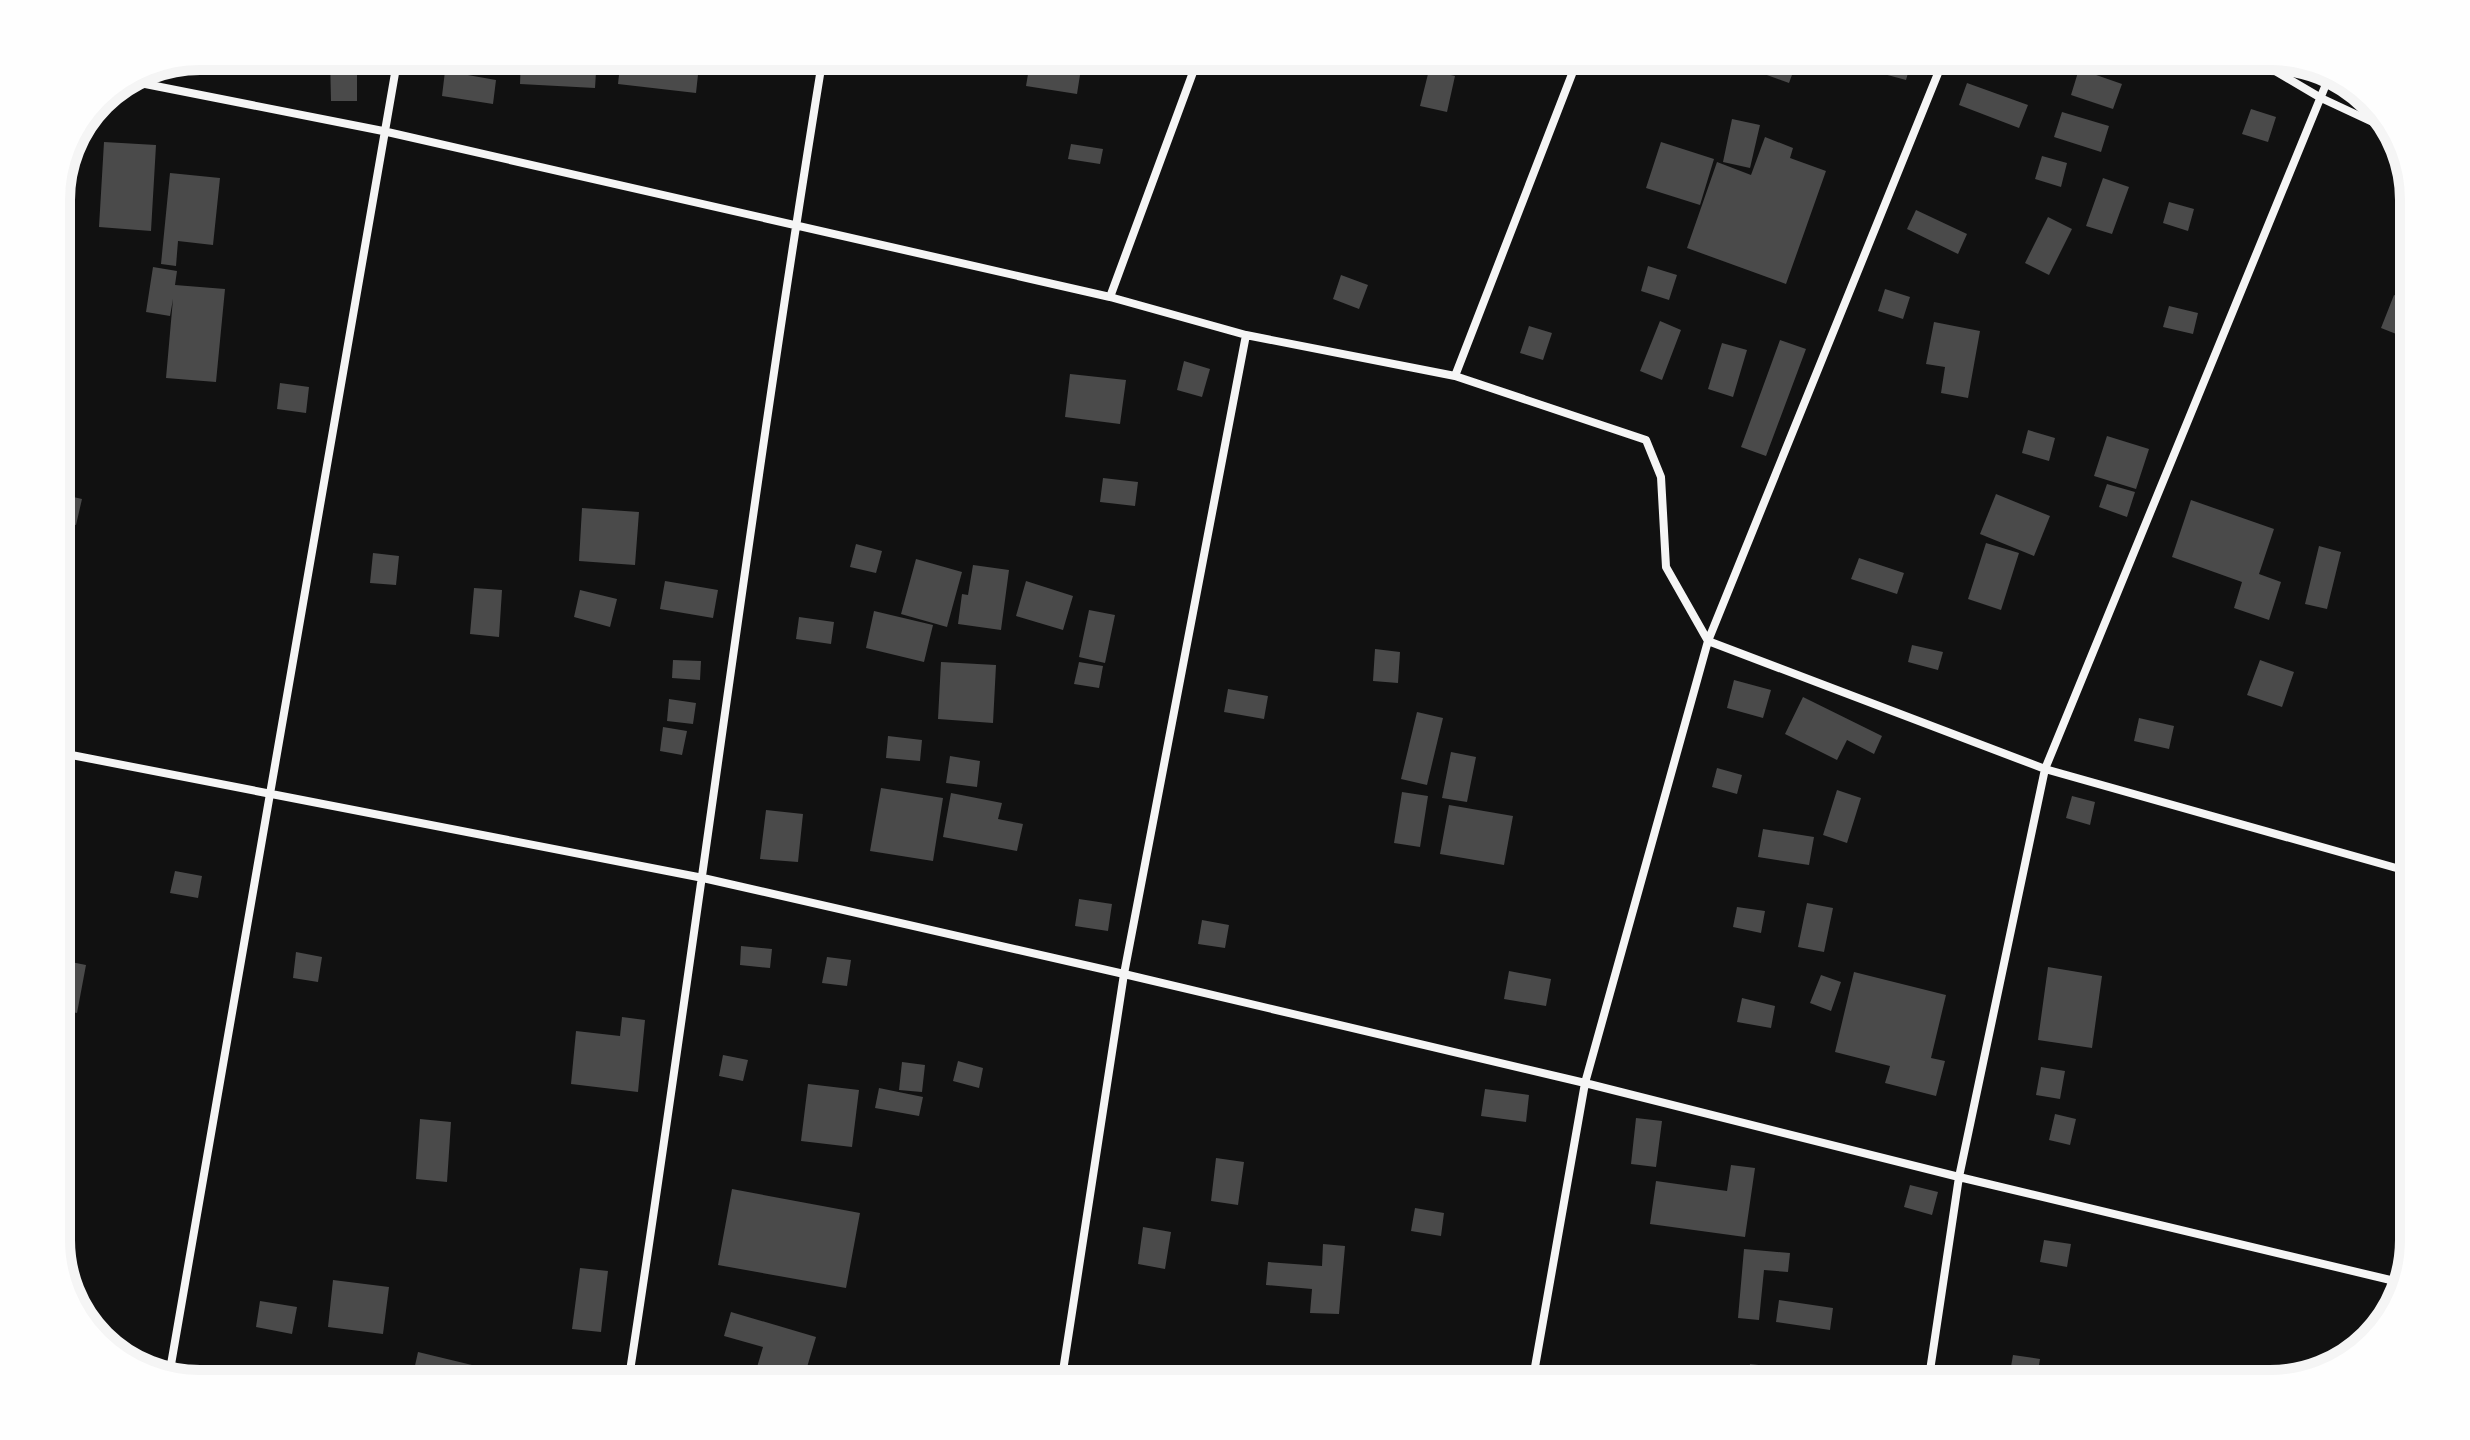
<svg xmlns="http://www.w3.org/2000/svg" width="2470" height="1440" font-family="'Titillium Web',sans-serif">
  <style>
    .building { fill: #4a4a4a }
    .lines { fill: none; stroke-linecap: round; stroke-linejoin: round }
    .minor { stroke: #f5f5f5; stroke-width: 8 }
    .tertiary { stroke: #f5f5f5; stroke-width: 14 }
    .rim { fill: none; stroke: #f5f5f5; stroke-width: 10 }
  </style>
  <rect width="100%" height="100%" fill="#111"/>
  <path class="building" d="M521 56H597L595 88 520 84Z
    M621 56H700L696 93 618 84Z
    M774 56H801L800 73 773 71Z
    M1031 56H1083L1077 94 1026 86Z
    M1759 56H1799L1789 83 1753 70Z
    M1885 56H1913L1906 80 1880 73Z
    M330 58H357V101H331Z
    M2079 69 2122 84 2113 109 2071 95Z
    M1429 70 1455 76 1447 112 1420 106Z
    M445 71 496 80 493 104 442 96Z
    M1967 83 2028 105 2019 128 1959 105Z
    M2251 109 2276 117 2268 142 2242 134Z
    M2062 112 2109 126 2101 152 2054 137Z
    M1732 119 1760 125 1750 168 1723 162Z
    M1765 137 1793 148 1790 158 1826 171 1786 284 1687 248 1717 162 1751 175Z
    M104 142 156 145 151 231 99 227Z
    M1661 142 1714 159 1700 205 1646 188Z
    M1071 144 1103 149 1100 164 1068 159Z
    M2042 156 2067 163 2061 187 2035 179Z
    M170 173 220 178 213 245 178 241 176 266 161 264Z
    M2103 178 2129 187 2112 234 2086 226Z
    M2169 202 2194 209 2188 231 2163 223Z
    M1916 210 1967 234 1958 254 1907 229Z
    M2048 217 2072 229 2049 275 2025 263Z
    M1648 266 1677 275 1669 300 1641 291Z
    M153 267 177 271 175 285 225 289 216 382 166 378 173 299 170 316 146 312Z
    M1341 275 1368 285 1359 309 1333 299Z
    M1885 289 1910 297 1903 319 1878 311Z
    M2394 295 2414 302V341L2381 328Z
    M2169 306 2198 313 2193 334 2163 327Z
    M1660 321 1681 330 1662 380 1640 371Z
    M1934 322 1980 331 1968 398 1941 393 1945 367 1926 364Z
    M1529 326 1552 333 1543 360 1520 353Z
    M1780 340 1806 349 1766 456 1741 447Z
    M1722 343 1747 350 1733 397 1708 389Z
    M1184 361 1210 369 1202 397 1177 390Z
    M1070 374 1126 380 1120 424 1065 417Z
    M280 383 309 387 306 413 277 409Z
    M2028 430 2055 438 2049 461 2022 453Z
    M2107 436 2149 449 2136 489 2094 476Z
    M1103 478 1138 482 1135 506 1100 502Z
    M2107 484 2135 492 2127 517 2099 507Z
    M56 493 82 499 76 525 56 521Z
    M1996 494 2050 516 2034 556 1980 534Z
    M2191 500 2274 529 2259 574 2281 582 2269 620 2234 608 2242 582 2172 557Z
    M582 508 639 512 635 565 579 561Z
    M1986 543 2019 553 2001 610 1968 599Z
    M856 544 882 551 876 573 850 567Z
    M2319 546 2341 552 2327 609 2305 604Z
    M373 553 399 556 396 585 370 583Z
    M1859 558 1904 573 1897 594 1851 579Z
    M916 559 962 572 947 627 901 614Z
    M973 565 1009 570 1001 630 958 624 962 594 968 595Z
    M665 581 718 590 713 618 660 609Z
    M1026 581 1073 596 1063 630 1016 616Z
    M474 588 502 590 499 637 470 634Z
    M580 590 617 599 610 627 574 617Z
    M1089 610 1115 615 1105 663 1079 657Z
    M874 611 933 625 924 662 866 648Z
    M799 617 834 622 831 644 796 639Z
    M1912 645 1943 652 1938 670 1908 662Z
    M1375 649 1400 652 1398 683 1373 681Z
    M673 660 701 661 700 680 672 678Z
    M2260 660 2294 672 2282 707 2247 695Z
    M941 662 996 665 993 723 938 719Z
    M1079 662 1103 666 1099 688 1074 684Z
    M1734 680 1771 690 1763 718 1727 708Z
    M1228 689 1268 696 1264 719 1224 712Z
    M1803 697 1882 736 1874 754 1847 740 1837 760 1785 734Z
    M669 699 696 703 693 724 667 721Z
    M1417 712 1443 718 1427 785 1401 779Z
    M2139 718 2174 726 2169 749 2134 741Z
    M663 727 687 731 682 755 660 751Z
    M888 736 922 740 920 761 886 758Z
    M1451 752 1476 757 1467 802 1442 798Z
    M950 756 980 761 977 787 946 783Z
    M1717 768 1742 775 1737 794 1712 787Z
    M881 788 943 798 933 861 870 851Z
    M1837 790 1861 798 1847 843 1823 835Z
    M1402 792 1428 796 1420 847 1394 843Z
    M951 793 1002 803 998 819 1023 824 1017 851 943 837Z
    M2072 796 2095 802 2090 825 2066 818Z
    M1449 805 1513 816 1504 865 1440 854Z
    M766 810 803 814 798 862 760 859Z
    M1763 829 1814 837 1809 865 1758 857Z
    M175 871 202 876 198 898 170 893Z
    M1079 899 1112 904 1108 931 1075 926Z
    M1807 903 1833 908 1824 952 1798 947Z
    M1737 907 1765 911 1761 933 1733 927Z
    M1202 920 1229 925 1225 948 1198 944Z
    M741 946 772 949 770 968 740 965Z
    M296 952 322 957 318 982 293 978Z
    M827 957 851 960 847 986 822 983Z
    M56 959 86 965 77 1013 56 1009Z
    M2048 967 2102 976 2092 1048 2038 1040Z
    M1509 971 1551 979 1546 1006 1504 999Z
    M1854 972 1946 995 1931 1058 1945 1061 1936 1096 1885 1083 1890 1066 1835 1052Z
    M1821 975 1841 982 1831 1011 1810 1003Z
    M1742 998 1775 1006 1771 1028 1737 1022Z
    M622 1017 645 1020 638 1092 571 1084 576 1031 620 1036Z
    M723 1055 748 1060 743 1081 719 1076Z
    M958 1061 983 1068 979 1088 953 1081Z
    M902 1062 925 1065 922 1092 899 1090Z
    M2041 1067 2065 1071 2060 1099 2036 1095Z
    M808 1084 859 1090 852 1147 801 1141Z
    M879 1088 923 1097 919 1116 875 1108Z
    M1485 1089 1529 1095 1526 1122 1481 1116Z
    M2055 1114 2076 1119 2070 1145 2049 1140Z
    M1636 1118 1662 1121 1656 1167 1631 1164Z
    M420 1119 451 1122 447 1182 416 1179Z
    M1216 1158 1244 1162 1238 1205 1211 1201Z
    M1731 1165 1755 1168 1745 1237 1650 1224 1656 1181 1727 1191Z
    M1910 1185 1938 1192 1932 1215 1904 1207Z
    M732 1189 860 1213 846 1288 718 1265Z
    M1415 1208 1444 1213 1441 1236 1411 1231Z
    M1143 1227 1171 1232 1165 1269 1138 1264Z
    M2044 1240 2071 1244 2067 1267 2040 1262Z
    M1323 1244 1345 1246 1339 1314 1310 1313 1312 1289 1266 1285 1268 1262 1322 1266Z
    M1744 1249 1790 1253 1788 1272 1764 1270 1759 1320 1738 1318Z
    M580 1268 608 1271 601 1332 572 1329Z
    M333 1280 389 1287 383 1334 328 1327Z
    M1779 1300 1833 1308 1830 1330 1776 1322Z
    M260 1301 297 1307 292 1334 256 1327Z
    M731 1312 816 1337 802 1384H752L763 1347 724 1336Z
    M418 1352 501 1372 498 1384H435L412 1379Z
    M2013 1355 2040 1359 2036 1384H2008Z
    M1750 1364 1776 1367 1774 1384H1748Z
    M569 1365 609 1367V1384H568Z"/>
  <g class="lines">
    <path class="minor" d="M2250 56 2321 98 2396 133
      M125 80 383 131 1110 297 1246 335 1124 974 1061 1384
      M1110 297 1199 56
      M1246 335 1455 376 1646 440 1661 477 1666 567 1708 641 2045 769 2414 873
      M1455 376 1579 56
      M56 752 703 878 1124 974 1585 1083 1959 1177 2403 1283
      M169 1376 398 56
      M628 1384C696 942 751 498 823 56
      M1532 1384 1585 1083 1708 641 1945 56
      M1928 1384 1959 1177 2045 769 2331 72"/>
    <path class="tertiary" d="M2411 1252 2414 1237"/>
  </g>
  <path d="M0 0H2470V1440H0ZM200 70H2270A130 130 0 0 1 2400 200V1240A130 130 0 0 1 2270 1370H200A130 130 0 0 1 70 1240V200A130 130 0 0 1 200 70Z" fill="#fefefe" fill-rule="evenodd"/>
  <path class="rim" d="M200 70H2270A130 130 0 0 1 2400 200V1240A130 130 0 0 1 2270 1370H200A130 130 0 0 1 70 1240V200A130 130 0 0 1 200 70Z"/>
</svg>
